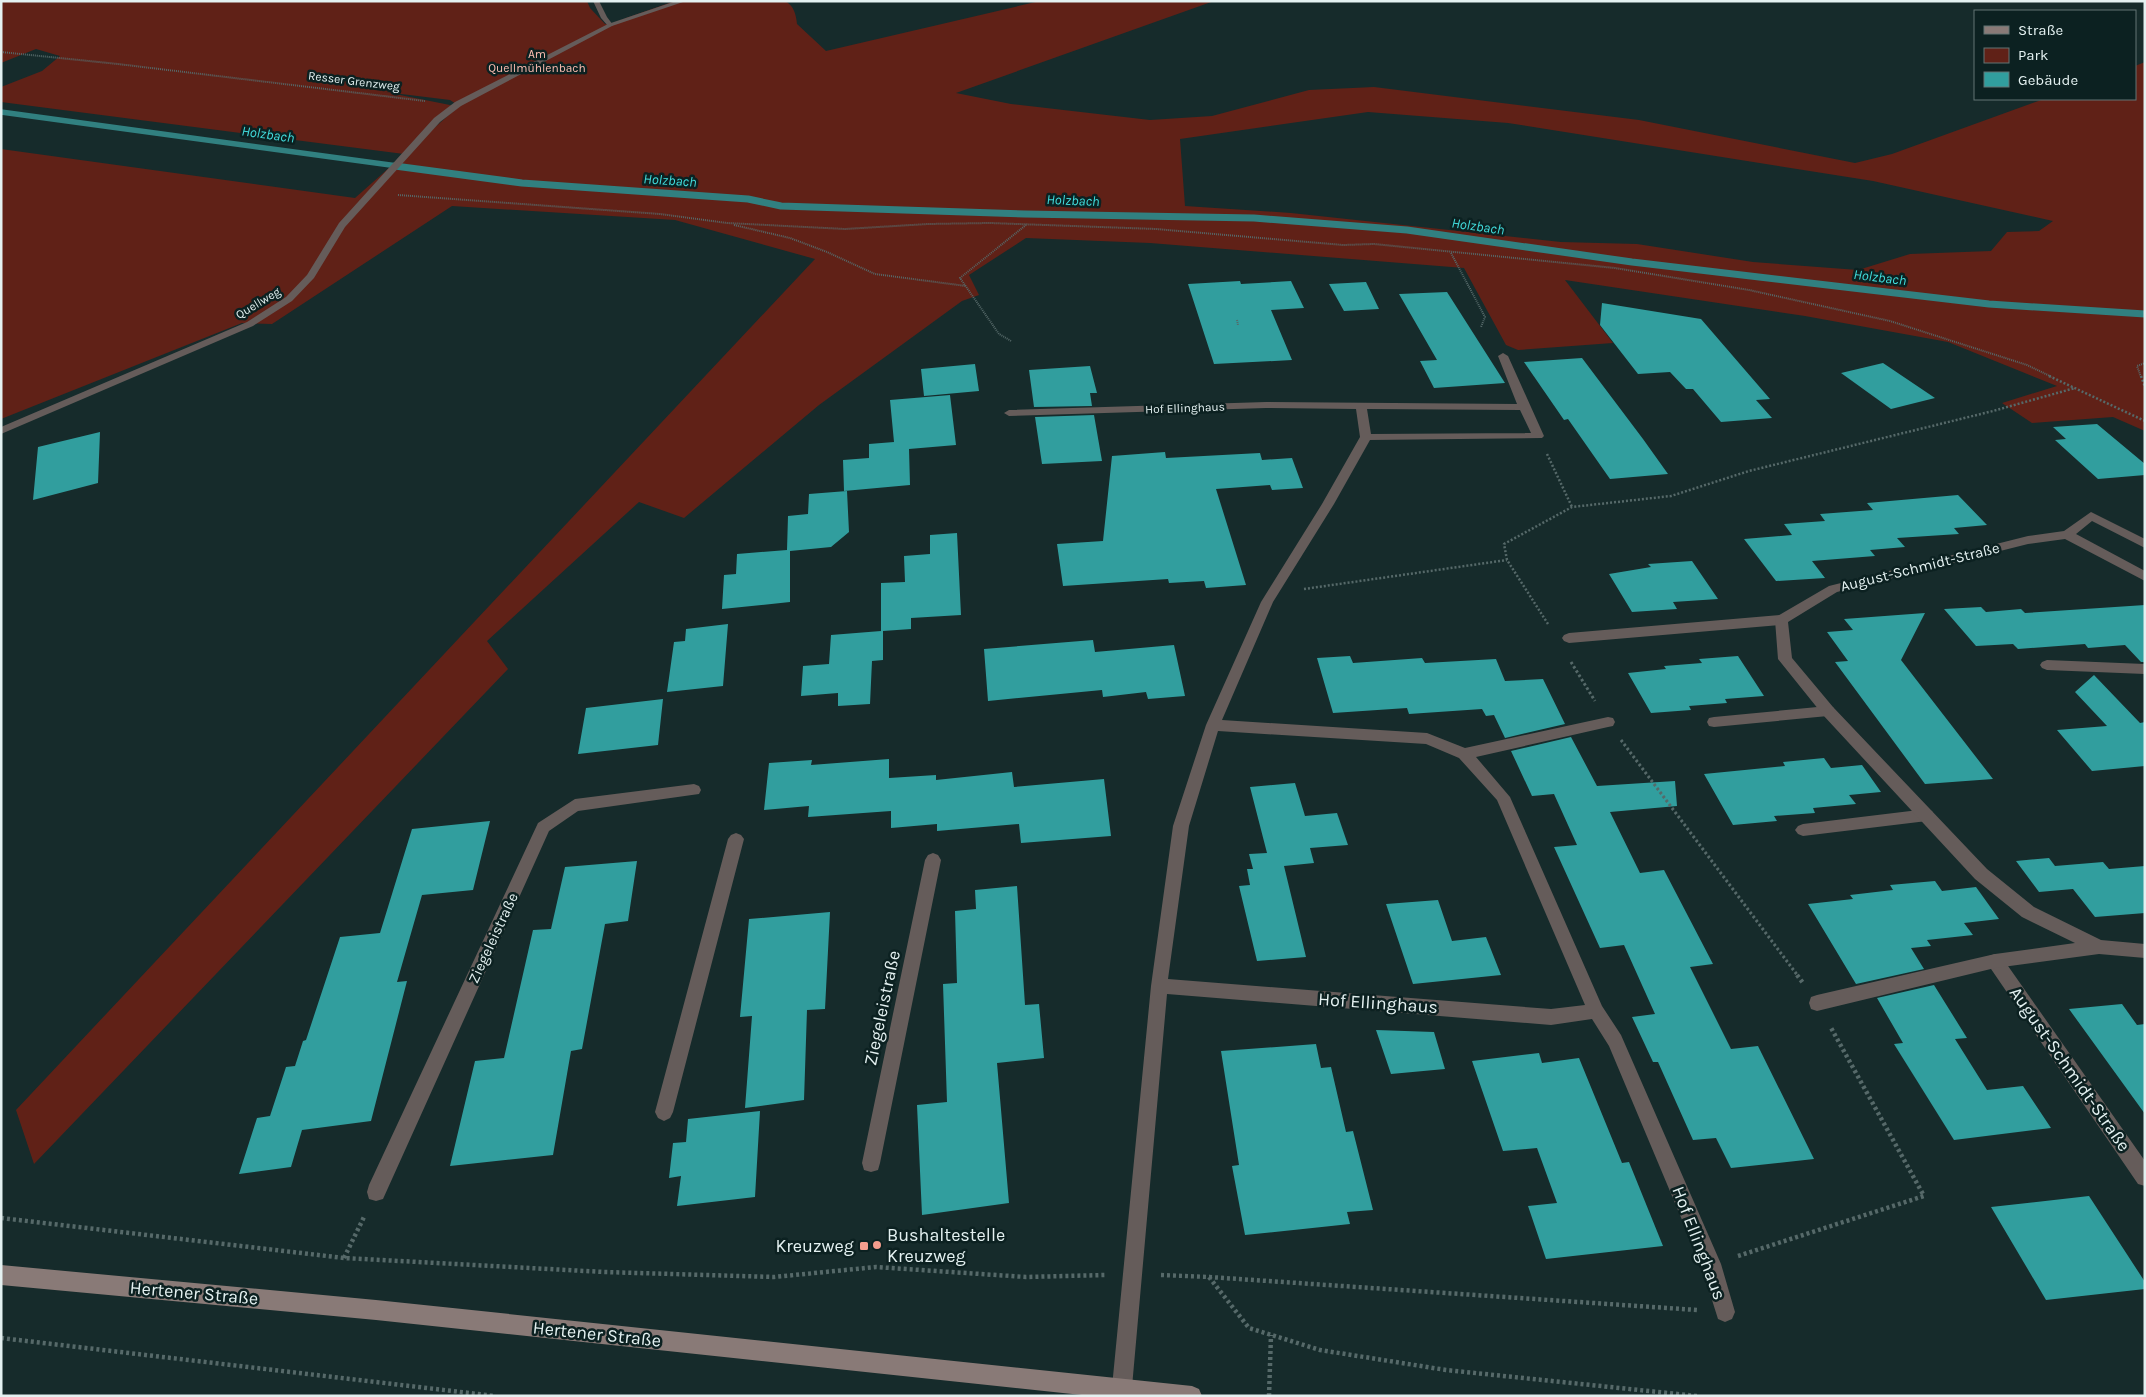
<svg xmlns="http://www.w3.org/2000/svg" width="2146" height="1397" font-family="Karla,sans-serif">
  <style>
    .green { fill: #602117; fill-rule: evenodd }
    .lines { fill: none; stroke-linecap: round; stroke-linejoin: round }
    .stream-far1 { stroke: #318080; stroke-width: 5.5 }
    .stream { stroke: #318080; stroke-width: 7 }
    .building { fill: #319e9e }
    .path-far3 { stroke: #566969; stroke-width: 2; stroke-dasharray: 1 1; stroke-linecap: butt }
    .path-far2 { stroke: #566969; stroke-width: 2.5; stroke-dasharray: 2 2; stroke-linecap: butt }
    .path-far1 { stroke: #566969; stroke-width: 3; stroke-dasharray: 2.5 2.5; stroke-linecap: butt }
    .path { stroke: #566969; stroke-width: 4.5; stroke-dasharray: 3 3; stroke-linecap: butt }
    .service { fill: #655c5a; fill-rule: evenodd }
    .minor { fill: #655c5a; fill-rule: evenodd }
    .secondary { fill: #897a77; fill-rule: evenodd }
    .poi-dot { fill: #f49d8d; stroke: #0c2121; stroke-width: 2 }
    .labels { text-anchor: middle; stroke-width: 5; stroke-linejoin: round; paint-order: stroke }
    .far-park-label { font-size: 12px; fill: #fcbdb1; stroke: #0c2121 }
    .far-street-label { font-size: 12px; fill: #e4f1f1; stroke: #0c2121 }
    .far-water-label { font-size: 14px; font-style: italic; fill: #42dddd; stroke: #0c2121 }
    .street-label { font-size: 15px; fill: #e4f1f1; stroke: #0c2121 }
    .near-street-label { font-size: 18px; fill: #e4f1f1; stroke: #0c2121 }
    .near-poi-label { font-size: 18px; fill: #e4f1f1; stroke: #0c2121; text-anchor: start }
  </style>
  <rect width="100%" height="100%" fill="#162b2b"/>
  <path class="green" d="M1 1H587L590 8 605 24H615L626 18 675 1H785C794 6 796 14 797 24L826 51 1040 1H1214L956 93 1011 104 1150 120 1212 116 1309 90 1374 87 1639 120 1855 163 1892 154 2044 99H2135V66L2145 62V431L2113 417 2032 423 2002 403 2057 386 1948 342 1805 316 1565 280 1613 343 1518 350 1506 345 1464 268 1150 243 1026 238 969 275 979 295 962 301 819 405 684 518 639 502 487 641 508 669 34 1164 16 1110 815 259 675 220 452 206 272 324 242 323 1 419V149L355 198 459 106 450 100 385 92 455 106 404 154 1 102V87L42 71 60 56 36 49 1 63ZM1368 112 1508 123 1873 181 2053 221 2039 231 2007 232 1991 251 1910 254 1858 270 1753 262 1637 244 1561 242 1291 213 1185 206 1180 139Z"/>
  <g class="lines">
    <path class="stream-far1" d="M1 112 405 167"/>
    <path class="stream" d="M395 166 522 183 748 199 781 206 1025 214 1254 218 1407 230 1632 262 1989 304 2145 314"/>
  </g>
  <path class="building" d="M1240 281 1241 284 1291 281 1304 308 1271 310 1292 360 1214 364 1188 284Z
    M1366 282 1379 309 1344 311 1329 284Z
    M1447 292 1505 383 1434 388 1420 361 1437 360 1399 294Z
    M1602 303 1701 319 1770 399 1756 400 1772 418 1721 422 1693 389H1686L1670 372 1638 374 1600 325Z
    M1582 358 1643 439 1668 474 1610 479 1568 419 1564 420 1524 362Z
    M1883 363 1935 398 1891 409 1841 373Z
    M975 364 979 391 924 396 921 369Z
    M1090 366 1097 393H1090L1092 406 1034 407 1029 370Z
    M950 395 956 445 909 449 910 485 844 491 843 460 869 458V444L894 442 890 400Z
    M1094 415 1102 461 1042 464 1035 417Z
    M2097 424 2145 464V475L2098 479 2055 440 2066 439 2053 427Z
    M100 432 98 483 33 500 38 447Z
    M1165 452 1166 458 1260 453 1262 460 1292 458 1303 488 1272 490 1270 485 1216 489 1246 585 1206 588 1204 581 1169 583 1168 579 1063 586 1057 544 1103 541 1112 456Z
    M847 491 849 532 831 547 790 551V602L722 609 724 575 736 574 737 554 787 550 788 516 808 514 809 494Z
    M1958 495 1987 525 1954 528 1959 534 1897 538 1905 547 1870 550 1875 556 1812 561 1825 578 1776 581 1744 539 1792 535 1784 524 1825 521 1820 514 1873 510 1867 503Z
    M957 533 961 615 911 618V629L883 631V660L872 661 870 704 838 706V693L801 696 803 666 829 664 831 635 881 631V583L905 582 904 556 930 554V535Z
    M1692 561 1718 599 1673 602 1677 609 1632 612 1609 574 1651 567 1648 564Z
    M2145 605V662H2141L2125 645 2088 648 2085 644 2018 649 2013 644 1976 646 1944 609 1981 607 1986 612 2021 609 2025 613Z
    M1925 613 1901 660 1993 779 1925 784 1835 662 1848 661 1827 632 1853 630 1844 619Z
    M728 624 723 686 667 692 674 642 685 641 686 629Z
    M1093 640 1095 652 1174 645 1185 696 1148 699 1146 692 1103 697 1102 690 988 701 984 649Z
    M1350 656 1353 663 1422 658 1425 663 1496 659 1505 681 1543 679 1565 724 1505 738 1494 715 1486 716 1482 709 1409 714 1407 708 1333 713 1317 658Z
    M1738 656 1764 696 1725 699 1727 703 1689 706 1691 710 1651 713 1628 673 1666 669 1664 666 1702 663 1699 659Z
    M2094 675 2140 723 2145 722V766L2092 771 2057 730 2107 726 2075 692Z
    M663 699 658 745 578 754 586 708Z
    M1571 737 1597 786 1675 781 1677 806 1610 812 1640 873 1664 870 1713 964 1690 967 1731 1049 1758 1046 1814 1159 1731 1168 1716 1138 1693 1140 1658 1062H1653L1632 1017 1655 1014 1624 945 1600 948 1554 847 1577 845 1554 794 1532 796 1511 751Z
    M1824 758 1831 768 1862 765 1881 792 1849 795 1856 804 1813 808 1815 813 1774 816 1777 821 1733 825 1704 774 1785 766 1783 762Z
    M889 759V778L936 775V780L1012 772 1014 787 1104 779 1111 836 1021 843 1019 824 937 831V824L891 828V811L808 817 809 806 764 810 769 763 812 760 811 765Z
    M1295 783 1305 816 1337 813 1348 845 1310 848 1314 863 1284 866 1306 957 1257 961 1239 886 1250 885 1247 869H1253L1249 854 1267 853 1250 787Z
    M490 821 473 890 422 895 397 982 407 981 371 1121 302 1130 291 1167 239 1174 257 1118 270 1116 286 1067 295 1066 303 1041 306 1040 340 937 380 933 412 829Z
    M2049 858 2055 866 2103 862 2109 869 2145 866V913L2095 917 2073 889 2039 892 2016 861Z
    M637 861 628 921 605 924 582 1049 571 1051 553 1155 450 1166 475 1061 504 1058 533 930 551 929 565 867Z
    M1935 881 1942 891 1976 887 1999 919 1964 923 1973 935 1927 940 1931 946 1911 948 1924 969 1856 984 1808 904 1853 899 1850 895 1893 890 1890 885Z
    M1017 886 1025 1005 1039 1004 1044 1058 997 1063 1009 1203 922 1215 917 1105 947 1102 943 984 957 983 955 911 976 909 975 890Z
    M1438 900 1452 941 1486 937 1501 975 1413 984 1386 904Z
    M830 912 825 1009 807 1010 804 1100 745 1108 752 1016 740 1017 749 919Z
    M1934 985 1967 1038 1955 1039 1987 1090 2023 1086 2051 1128 1954 1140 1894 1044 1903 1043 1877 998Z
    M2122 1004 2137 1025 2145 1024V1114L2069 1009Z
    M1376 1030 1434 1032 1445 1069 1391 1074Z
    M1316 1044 1321 1068 1331 1067 1346 1132 1353 1131 1373 1210 1347 1212 1350 1224 1245 1235 1232 1166 1239 1165 1221 1051Z
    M1539 1053 1542 1063 1579 1058 1622 1163 1629 1162 1663 1246 1546 1259 1528 1206 1557 1203 1537 1148 1503 1151 1472 1061Z
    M760 1111 755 1197 677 1206 681 1176 669 1178 673 1143 686 1142 688 1119Z
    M2089 1196 2145 1282V1289L2046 1300 1991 1207Z"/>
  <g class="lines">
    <path class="path-far3" d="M1 52 118 64 425 101
      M398 195 660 214 727 223 845 229 928 224 990 223 1156 229 1343 245 1374 244 1615 268 1749 290 1890 321 2027 365 2052 377
      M734 225 790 238 827 252 875 274 966 286
      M1451 253 1485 317 1481 327
      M1237 320 1238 325
      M1011 341 999 334 960 278 1026 225
      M2141 377 2137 366 2145 363"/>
    <path class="path-far2" d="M2049 376 2145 421
      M2141 376 2145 387
      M1547 454 1572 507
      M1304 589 1507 560
      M1548 624 1507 560 1504 544 1572 507 1671 496 1749 471 1993 411 2075 388"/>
    <path class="path-far1" d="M1571 662 1595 701
      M1621 740 1798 976"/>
    <path class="path" d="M1797 975 1803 983
      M1 1218 344 1258 604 1272 774 1277 876 1267 1026 1277 1105 1275
      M1738 1256 1924 1196 1830 1026
      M344 1258 364 1217
      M1161 1275 1209 1277 1249 1328 1320 1350 1446 1370 1697 1396
      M1209 1277 1697 1310
      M1 1338 495 1396
      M1269 1396 1271 1335"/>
    <path class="service" d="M593 1H599L607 17 613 25 612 26H608L601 18Z
      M1781 615 1786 617 1787 620 1786 623 1781 625 1569 643 1564 641 1562 638 1564 635 1569 633Z
      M2047 660 2145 664V674L2047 670 2042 668 2040 665 2042 662Z
      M1828 706 1833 707 1835 711 1833 715 1828 716 1714 727 1709 726 1707 722 1709 718 1714 717Z
      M1927 809 1932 811 1934 815 1932 819 1927 821 1803 836 1798 834 1795 830 1798 826 1803 824Z
      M1995 954 2001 956 2145 1161V1186L2138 1184 1989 966 1987 961 1989 956Z"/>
    <path class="minor" d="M676 1H686L612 26 461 106 440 122 345 227 314 278 292 301 253 326 1 434V427L247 322 286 297 307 275 339 223 434 118 455 102 608 24Z
      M1503 353 1508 356 1544 436 1542 438 1370 440 1334 504 1273 602 1222 720 1427 733 1465 748 1608 717 1613 718 1615 722 1613 726 1608 727 1476 757 1510 797 1602 1006 1621 1035 1721 1264 1735 1312 1732 1319 1725 1322 1718 1319 1701 1265 1609 1046 1592 1019 1551 1025 1167 994 1132 1387 1129 1394H1115L1112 1387 1151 986 1173 826 1206 725 1261 602 1322 504 1360 437 1356 409 1266 408 1009 416 1004 413 1009 410 1266 402 1517 404 1498 356ZM1367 409 1520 410 1531 433 1371 434ZM1218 731 1426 744 1459 758 1497 800 1585 1005 1551 1009 1168 979 1189 826Z
      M2091 512 2145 539V548L2092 521 2076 534 2145 571V581L2065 539 2028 544 1837 592 1788 622 1792 658 1833 707 1987 869 2034 907 2101 940 2145 944V958L2099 954 1995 968 1817 1011 1811 1009 1809 1003 1811 997 1817 995 1995 954 2075 943 2022 917 1975 879 1823 715 1778 659 1775 620 1776 617 1829 586 2028 536 2064 531Z
      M694 784 699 786 701 790 699 794 578 811 549 831 383 1199 376 1201 369 1199 367 1192 369 1185 538 823 575 799Z
      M736 833 741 835 744 839 673 1112 670 1118 664 1121 658 1118 655 1112 728 839 731 835Z
      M933 853 938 855 941 860 880 1163 878 1170 871 1172 864 1170 862 1163 925 860 928 855Z"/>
    <path class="secondary" d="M1 1265 376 1300 1192 1386 1199 1389 1202 1396H1091L376 1320 1 1285Z"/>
  </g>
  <g class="poi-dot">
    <circle cx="877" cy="1245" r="5"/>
    <rect x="859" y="1241" width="10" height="10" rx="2.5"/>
  </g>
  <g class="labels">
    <g class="far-park-label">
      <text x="537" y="58">Am<tspan x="537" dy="14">Quellmühlenbach</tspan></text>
    </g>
    <g class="far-street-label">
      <text transform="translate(354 81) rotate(7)" y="4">Resser Grenzweg</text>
      <text transform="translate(258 303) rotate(-31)" y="4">Quellweg</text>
      <text transform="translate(1185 408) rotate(-2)" y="4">Hof Ellinghaus</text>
    </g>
    <g class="far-water-label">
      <text transform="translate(268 134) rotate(8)" y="5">Holzbach</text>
      <text transform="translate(670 180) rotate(4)" y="5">Holzbach</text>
      <text transform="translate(1073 200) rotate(2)" y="5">Holzbach</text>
      <text transform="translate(1478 226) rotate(8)" y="5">Holzbach</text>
      <text transform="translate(1880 277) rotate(7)" y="5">Holzbach</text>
    </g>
    <g class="street-label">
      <text transform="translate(1920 567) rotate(-14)" y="5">August-Schmidt-Straße</text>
      <text transform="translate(493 938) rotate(-65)" y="5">Ziegeleistraße</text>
    </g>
    <g class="near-street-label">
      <text transform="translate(1378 1003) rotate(4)" y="6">Hof Ellinghaus</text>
      <text transform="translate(882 1008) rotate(-78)" y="6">Ziegeleistraße</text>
      <text transform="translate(2070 1069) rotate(55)" y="6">August-Schmidt-Straße</text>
      <text transform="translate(1699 1243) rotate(69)" y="6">Hof Ellinghaus</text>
      <text transform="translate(194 1293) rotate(5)" y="6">Hertener Straße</text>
      <text transform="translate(597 1334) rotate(6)" y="6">Hertener Straße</text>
    </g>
    <g class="near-poi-label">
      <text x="887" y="1241">Bushaltestelle<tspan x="887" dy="21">Kreuzweg</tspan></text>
      <text x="854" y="1252" text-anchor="end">Kreuzweg</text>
    </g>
  </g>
  <rect width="2146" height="1397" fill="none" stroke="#e4f1f1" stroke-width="5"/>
  <rect x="1974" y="10" width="162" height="90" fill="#0c2121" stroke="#627474"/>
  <rect x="1984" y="26" width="25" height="8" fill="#897a77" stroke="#627474"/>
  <text x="2018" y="35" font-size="15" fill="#e4f1f1">Straße</text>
  <rect x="1984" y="48" width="25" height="15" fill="#602117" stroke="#627474"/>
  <text x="2018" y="60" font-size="15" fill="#e4f1f1">Park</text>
  <rect x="1984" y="72" width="25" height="15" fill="#319e9e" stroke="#627474"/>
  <text x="2018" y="85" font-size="15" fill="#e4f1f1">Gebäude</text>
</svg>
